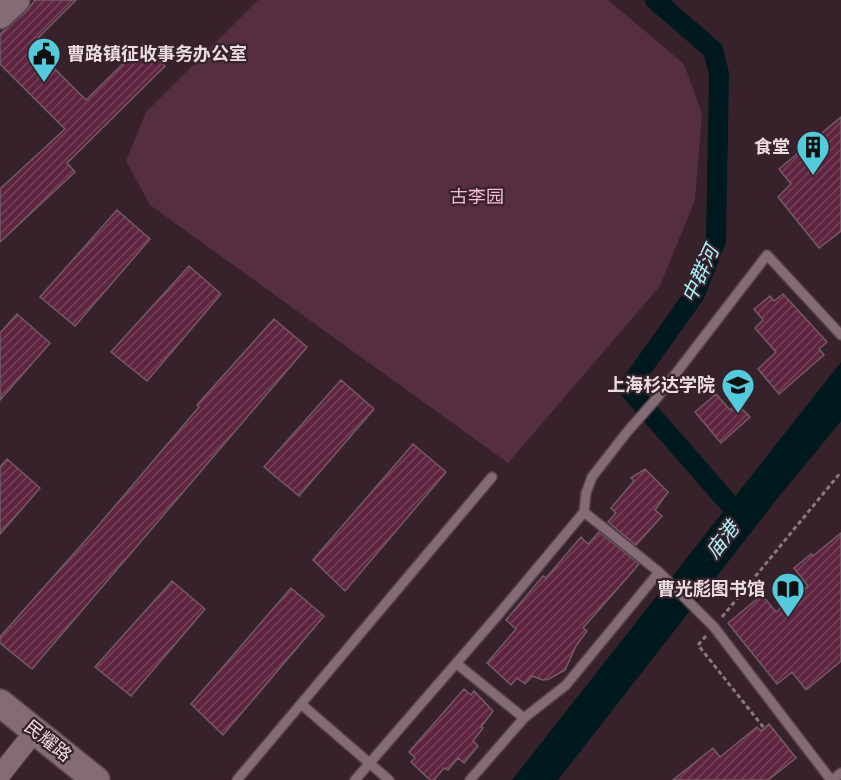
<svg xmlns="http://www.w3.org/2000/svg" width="841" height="780" font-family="'DM Sans','Noto Sans SC',sans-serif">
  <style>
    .green { fill: #552e40 }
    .water { fill: #00191e }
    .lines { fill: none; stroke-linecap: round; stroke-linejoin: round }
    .canal { stroke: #00191e; stroke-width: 20 }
    .building { fill: url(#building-hatch); stroke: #745b65; stroke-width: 1.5 }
    .lane-casing { stroke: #53414a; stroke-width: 12 }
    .street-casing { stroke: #53414a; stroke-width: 22 }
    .secondary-casing { stroke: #53414a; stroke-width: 30 }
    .path { stroke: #8a777f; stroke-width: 3; stroke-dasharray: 4.5 3; stroke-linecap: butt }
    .lane { stroke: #846b75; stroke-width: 9 }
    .street { stroke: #846b75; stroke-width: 20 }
    .secondary { stroke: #846b75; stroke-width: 27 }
    .labels { text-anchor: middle; stroke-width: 4.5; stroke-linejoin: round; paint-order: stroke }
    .poi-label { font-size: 18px; font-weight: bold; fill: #ebdce2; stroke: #37222b; text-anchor: end }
    .park-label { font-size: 18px; fill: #f6bcd4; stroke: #37222b }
    .street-label { font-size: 18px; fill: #ebdce2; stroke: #37222b }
    .water-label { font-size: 20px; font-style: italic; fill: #a9f1fd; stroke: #37222b }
  </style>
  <defs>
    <pattern id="building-hatch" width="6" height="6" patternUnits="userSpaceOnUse" patternTransform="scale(1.5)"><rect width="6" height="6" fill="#5e2440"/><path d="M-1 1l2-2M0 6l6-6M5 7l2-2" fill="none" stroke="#75435b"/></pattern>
  </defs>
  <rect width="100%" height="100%" fill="#37222b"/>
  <path class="green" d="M258 0H608L684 64 702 114 695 200 660 286 508 463 150 205 126 161 146 112Z"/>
  <path class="water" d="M841 362V421L777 499 558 780H512Z"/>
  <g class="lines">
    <path class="canal" d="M655 0 713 50 719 74 716 241 695 294 628 388 739 515"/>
  </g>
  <path class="building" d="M35 0H76L31 45 86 100 143 44 165 66 67 163 75 172 0 242V189L65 129 0 64V34L27 11Z
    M841 117V231L819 248 778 197 791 184 779 169Z
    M117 210 150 239 75 326 40 297Z
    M189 266 221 294 147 381 111 352Z
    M783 294 827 342 819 349 824 355 779 394 758 369 776 352 755 328 763 320 754 309 770 296 774 301Z
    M17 314 50 343 0 400V333Z
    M274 319 307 347 32 669 0 643V637L92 533 199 407 197 405Z
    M341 380 374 409 299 496 264 467Z
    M716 394 730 410 737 404 750 417 721 443 695 412Z
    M413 444 446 472 345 591 313 560Z
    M7 459 40 488 0 534V467Z
    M645 469 668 492 655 510 662 516 636 545 608 522 616 513 611 508 634 481 631 478Z
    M599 532 639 564 583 628 587 631 576 646 565 670 549 679 543 680 532 676 525 684 517 678 511 685 487 663 516 629 506 620 543 576 546 578 581 537 588 544Z
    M841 533V661L806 690 792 672 777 684 728 623 762 595 776 612 808 586 794 568 811 554 813 556Z
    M172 581 205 609 131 696 95 667Z
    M291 588 324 616 223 735 191 704Z
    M464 689 471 695 474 691 493 711 481 727 483 728 473 741 478 746 464 763 458 758 448 770 444 768 434 780H430L411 762 415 758 409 752Z
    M769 724 796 758 768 780H673L713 748 720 757 757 727 761 731Z"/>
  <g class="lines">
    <defs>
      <path id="lane" d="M659 572 714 627 831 780
        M457 664 524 718
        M301 704 389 780
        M237 780 492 477
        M355 780 498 615 584 512 586 493 592 477 627 432 657 398 767 255 841 335
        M470 780 524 718 566 685 659 572 584 512
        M832 780 841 773"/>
      <path id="street" d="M0 775 35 731"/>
      <path id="secondary" d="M0 15 16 0
        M0 703 96 780"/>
    </defs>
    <use href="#lane" class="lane-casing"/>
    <use href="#street" class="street-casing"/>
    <use href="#secondary" class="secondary-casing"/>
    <path class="path" d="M722 617 841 472
      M706 636 698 645 764 728"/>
    <use href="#lane" class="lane"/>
    <use href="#street" class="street"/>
    <use href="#secondary" class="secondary"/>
  </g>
  <defs>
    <symbol id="civic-pin" viewBox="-11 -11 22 30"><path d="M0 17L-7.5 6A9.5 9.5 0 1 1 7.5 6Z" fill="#54cadd" stroke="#37222b"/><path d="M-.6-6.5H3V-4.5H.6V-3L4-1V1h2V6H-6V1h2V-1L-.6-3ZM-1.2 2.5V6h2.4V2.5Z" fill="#111"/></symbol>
    <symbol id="building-pin" viewBox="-11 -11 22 30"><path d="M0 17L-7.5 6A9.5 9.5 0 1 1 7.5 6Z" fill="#54cadd" stroke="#37222b"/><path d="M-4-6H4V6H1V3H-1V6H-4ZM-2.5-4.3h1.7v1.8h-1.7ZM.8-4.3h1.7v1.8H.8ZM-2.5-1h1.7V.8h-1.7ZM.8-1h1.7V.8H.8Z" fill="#111"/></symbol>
    <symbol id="university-pin" viewBox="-11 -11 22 30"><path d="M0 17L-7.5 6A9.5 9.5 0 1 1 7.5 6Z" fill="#54cadd" stroke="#37222b"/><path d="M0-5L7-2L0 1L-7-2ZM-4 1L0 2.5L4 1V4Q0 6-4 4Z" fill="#111"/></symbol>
    <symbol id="library-pin" viewBox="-11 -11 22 30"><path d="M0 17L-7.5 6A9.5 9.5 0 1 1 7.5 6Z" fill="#54cadd" stroke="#37222b"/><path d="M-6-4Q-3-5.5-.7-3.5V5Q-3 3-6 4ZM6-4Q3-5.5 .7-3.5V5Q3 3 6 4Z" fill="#111"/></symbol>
  </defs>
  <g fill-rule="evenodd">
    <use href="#civic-pin" x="25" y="35" width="38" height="52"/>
    <use href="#building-pin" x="794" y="128" width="38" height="52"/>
    <use href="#university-pin" x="719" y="366" width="38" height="52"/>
    <use href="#library-pin" x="769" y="570" width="38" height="52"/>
  </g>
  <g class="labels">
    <g class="poi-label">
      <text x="67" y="60" text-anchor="start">曹路镇征收事务办公室</text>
      <text x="790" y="153">食堂</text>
      <text x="715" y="391">上海杉达学院</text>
      <text x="765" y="595">曹光彪图书馆</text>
    </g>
    <g class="park-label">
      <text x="477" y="203">古李园</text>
    </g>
    <g class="street-label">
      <text transform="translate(48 741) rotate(39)" y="6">民耀路</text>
    </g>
    <g class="water-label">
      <text transform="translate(700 274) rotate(-65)" y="7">中群河</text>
      <text transform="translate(722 540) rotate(-52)" y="7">庙港</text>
    </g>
  </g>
</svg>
